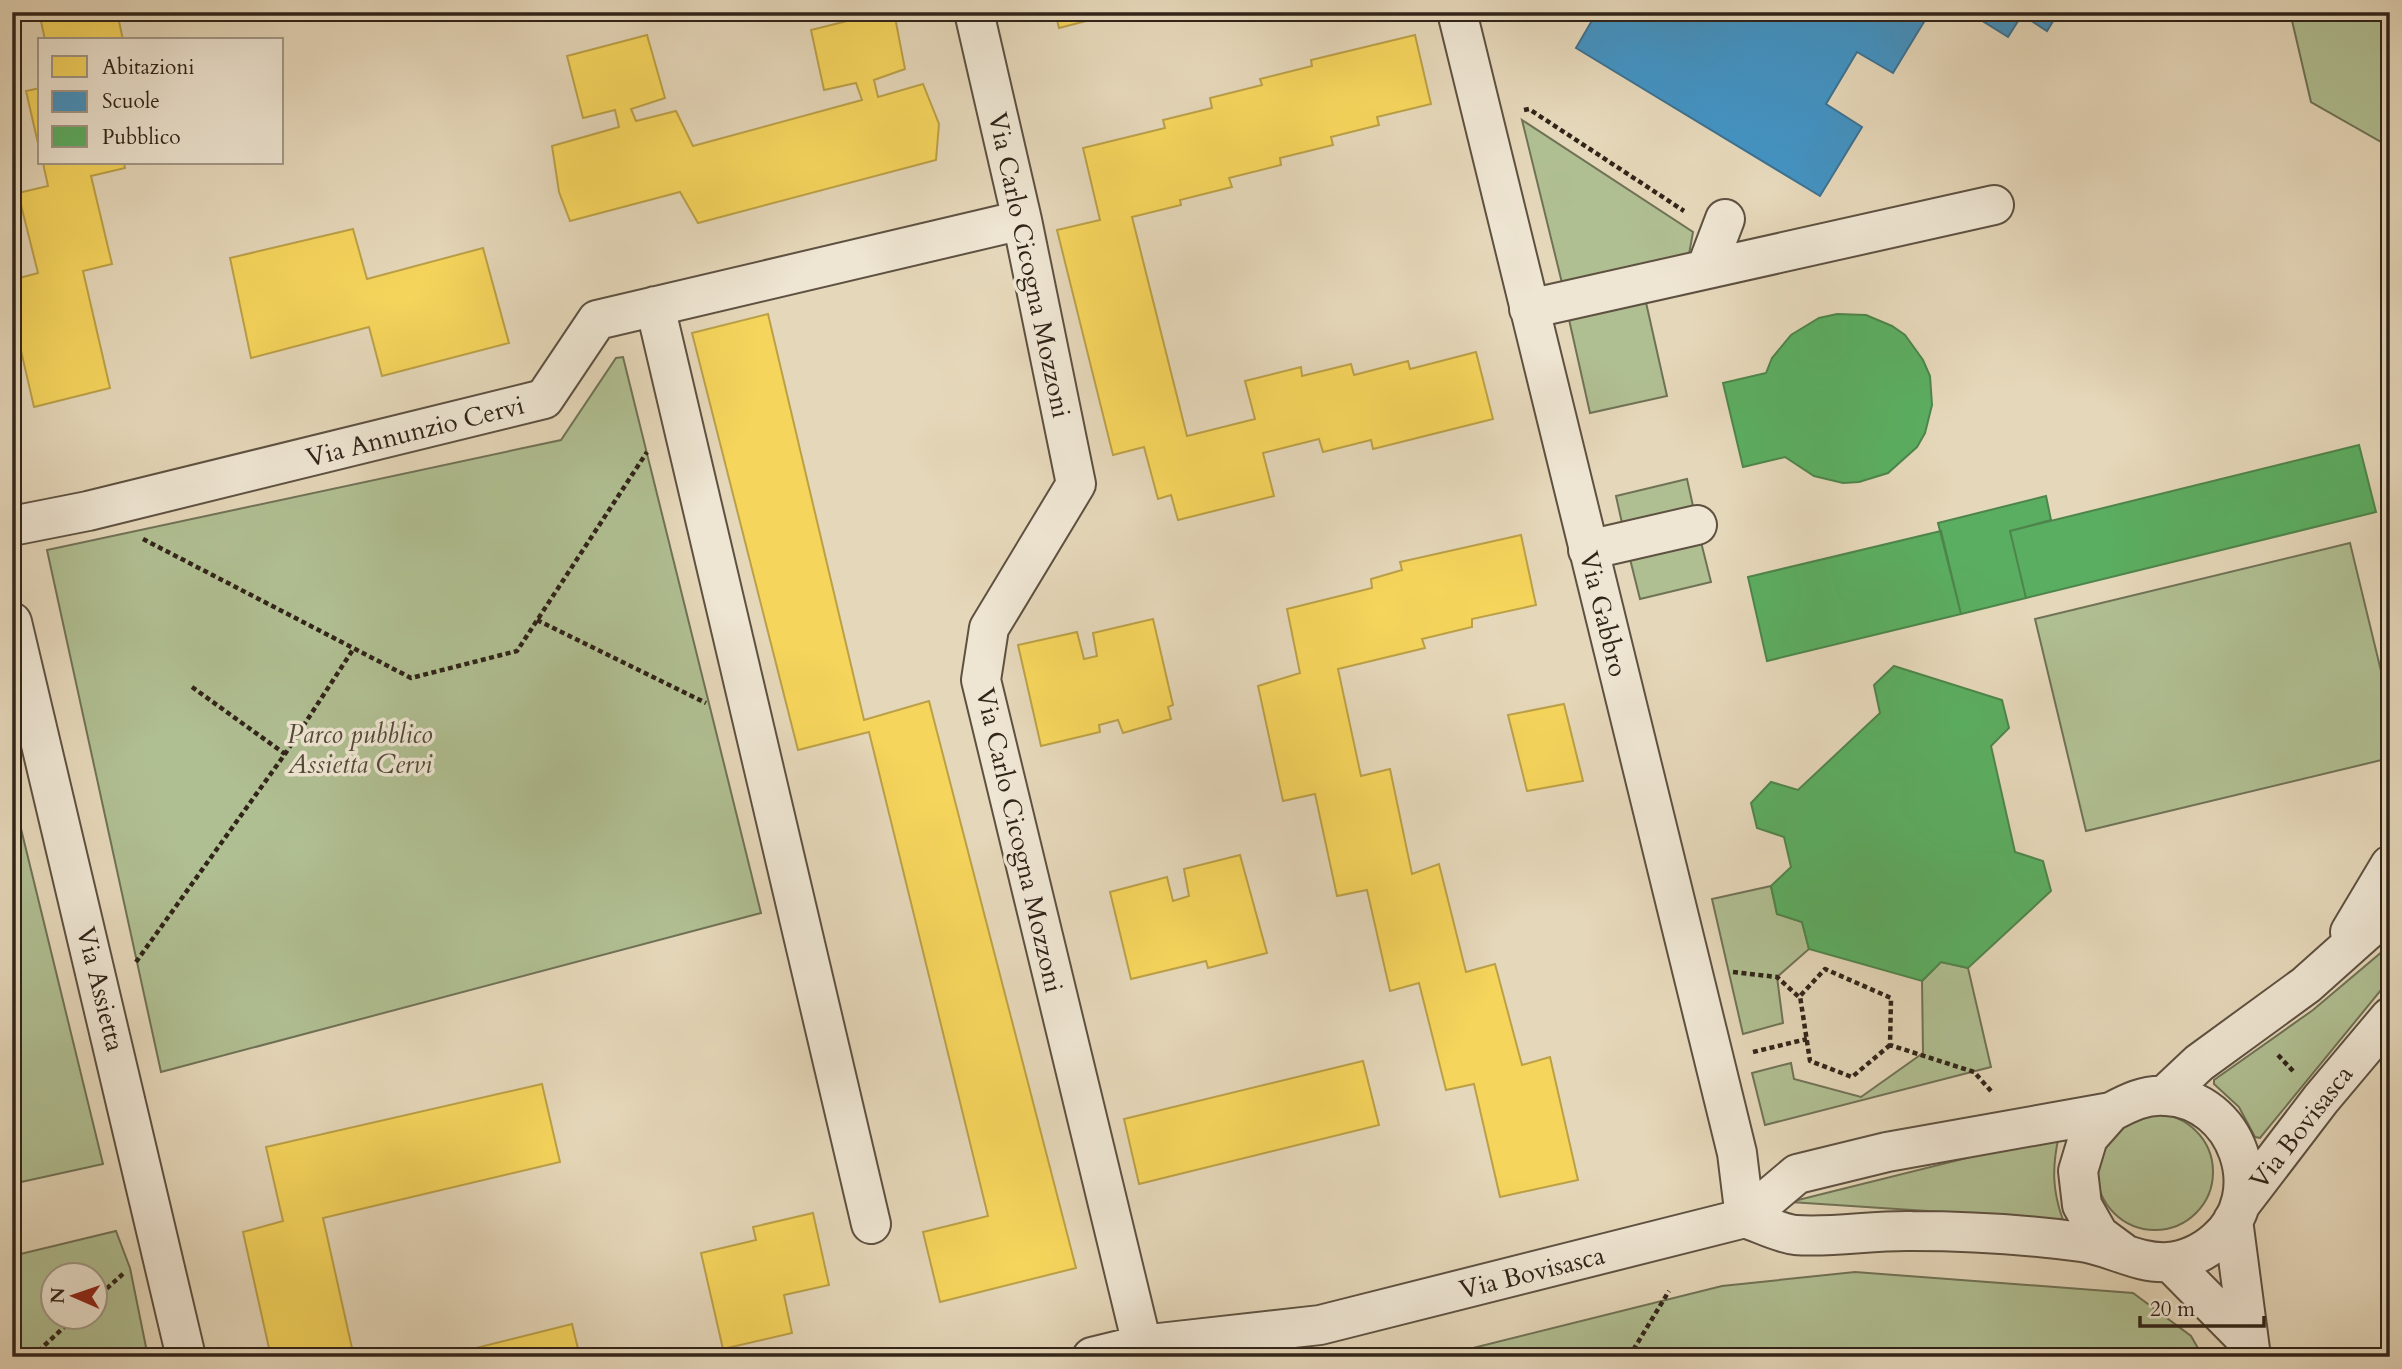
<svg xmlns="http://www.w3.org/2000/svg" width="2402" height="1369" font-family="Cardo,serif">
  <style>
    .green { fill: #b0bf92; stroke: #707256; stroke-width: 2; fill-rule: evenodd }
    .homes { fill: #f6d55c; stroke: #bba048; stroke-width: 2 }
    .schools { fill: #4393c3; stroke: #3e7290; stroke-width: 2 }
    .public { fill: #5aae61; stroke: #4e854b; stroke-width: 2 }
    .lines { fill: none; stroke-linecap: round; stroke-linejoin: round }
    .minor-casing { stroke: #5e5141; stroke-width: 42 }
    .path { stroke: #312419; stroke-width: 4.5; stroke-dasharray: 5 3.5; stroke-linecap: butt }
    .minor { stroke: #eee5d2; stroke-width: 38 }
    .labels { text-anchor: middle; stroke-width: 7; stroke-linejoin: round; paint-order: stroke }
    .street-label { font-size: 26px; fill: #312419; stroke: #eee5d2 }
    .park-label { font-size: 26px; font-style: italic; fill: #514b37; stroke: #eee5d2 }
  </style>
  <rect width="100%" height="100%" fill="#e5d7b9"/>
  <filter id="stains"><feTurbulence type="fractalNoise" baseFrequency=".00286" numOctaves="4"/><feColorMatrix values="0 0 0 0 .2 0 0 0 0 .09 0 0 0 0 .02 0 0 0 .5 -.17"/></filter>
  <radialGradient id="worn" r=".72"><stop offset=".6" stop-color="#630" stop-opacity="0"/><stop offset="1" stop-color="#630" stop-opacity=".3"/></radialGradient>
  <path class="green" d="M2290 12H2390V147L2311 102Z
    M1522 120 1693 232 1688 260 1563 287Z
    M1645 298 1667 396 1590 413 1568 315Z
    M623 357 761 913 161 1072 47 550 561 440 616 358Z
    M1687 479 1695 515 1624 532 1616 496Z
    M1700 538 1711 582 1640 599 1629 555Z
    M2350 543 2390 708V758L2086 831 2035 619Z
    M12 792 103 1164 12 1184Z
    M1771 886 1777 914 1802 922 1809 949 1777 977 1783 1023 1743 1034 1712 899Z
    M2390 945V979L2260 1138 2255 1137 2239 1107 2214 1084V1080L2313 1010Z
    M1941 962 1968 968 1991 1067 1765 1125 1752 1073 1791 1063 1794 1079 1861 1097 1923 1053 1922 981Z
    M2097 1172a58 58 0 1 1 116 0a58 58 0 1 1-116 0Z
    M2059 1135C2052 1167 2052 1190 2063 1220L1790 1202Z
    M116 1231 130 1268 148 1357H12V1256ZM52 1274H94V1316H52Z
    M1855 1272 2133 1293 2191 1336 2203 1357H1437L1722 1286Z"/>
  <path class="homes" d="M39 12H117L123 40H45Z
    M883 12H894L905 69 874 80 878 97 923 84 939 124 936 160 698 223 680 192 570 221 559 192 552 146 619 127 615 110 583 118 567 56 647 35 665 98 631 109 636 121 676 111 693 146 862 100 856 83 824 90 811 30Z
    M1055 12H1121L1059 28Z
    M1415 35 1431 104 1377 117 1379 125 1331 137 1333 145 1280 158 1281 165 1229 178 1232 187 1180 200 1181 205 1132 217 1187 436 1255 419 1245 381 1301 367 1302 376 1351 364 1354 375 1408 361 1410 369 1476 352 1493 419 1373 449 1371 440 1323 452 1319 439 1263 453 1274 496 1178 520 1171 495 1158 499 1144 447 1113 455 1057 230 1100 220 1083 148 1165 128 1163 120 1212 108 1210 98 1262 85 1260 79 1312 66 1311 60Z
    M40 88V152L26 91Z
    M43 163H124L125 168 91 176 112 264 83 271 110 388 34 407 12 312V280L38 273 18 193 48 186Z
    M353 229 367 279 483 248 509 343 382 376 369 327 251 358 230 258Z
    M768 314 864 720 929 701 1076 1268 940 1302 923 1232 988 1216 869 732 798 750 692 333Z
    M1521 535 1536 605 1472 619V627L1422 639 1425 648 1338 669 1361 776 1390 769 1412 874 1439 864 1466 972 1495 964 1522 1065 1550 1057 1578 1180 1500 1197 1474 1084 1446 1090 1419 983 1390 991 1367 890 1337 896 1315 794 1283 801 1258 686 1300 673 1287 609 1372 588 1371 579 1402 570 1400 562Z
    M1153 619 1173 705 1168 707 1171 719 1123 733 1118 720 1099 725 1100 732 1041 746 1018 645 1077 632 1084 659 1097 656 1093 633Z
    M1564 704 1583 781 1527 791 1508 715Z
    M1240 855 1267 953 1208 968 1206 961 1131 979 1110 892 1167 877 1173 901 1189 896 1184 869Z
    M1363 1061 1379 1125 1139 1184 1124 1119Z
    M542 1084 560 1162 323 1218 354 1357H271L243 1232 283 1221 266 1147Z
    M813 1213 829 1285 784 1295 792 1333 723 1349 701 1253 756 1240 753 1227Z
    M572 1324 580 1357H440Z"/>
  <path class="schools" d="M1597 12H1930L1893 73 1857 52 1826 104 1862 127 1820 196 1576 48Z
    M1968 12H2079L2055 18 2047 31 2022 15 2008 37Z"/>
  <path class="public" d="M1837 314 1866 315 1892 326 1905 335 1923 360 1930 376 1932 405 1925 433 1917 447 1888 473 1859 482 1843 483 1814 476 1785 457 1743 467 1723 383 1766 373 1772 358 1791 335 1819 318Z
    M2359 445 2376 512 2026 598 2010 531Z
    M2046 496 2051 520 2010 531 2026 598 1961 614 1938 523Z
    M1941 531 1961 614 1767 661 1748 577Z
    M1894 666 2002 700 2009 728 1991 746 2015 852 2043 861 2051 891 1968 968 1941 962 1922 981 1809 949 1802 922 1777 914 1771 886 1791 867 1784 837 1757 828 1751 803 1771 782 1798 790 1880 713 1874 685Z"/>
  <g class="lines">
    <defs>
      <path id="minor" d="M974 12 1022 220 1076 484 989 628 981 680 1145 1357
        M1457 12 1737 1153 1745 1218
        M1706 269 1725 219
        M655 306 871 1224
        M1529 309 1994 205
        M12 526 88 511 544 399 597 320 1022 220
        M1588 550 1697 525
        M12 622 186 1357
        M2350 932 2390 865
        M2165 1095 2199 1063 2306 985 2390 910
        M2111 1112 2088 1138 2078 1171 2082 1205 2099 1235 2122 1252
        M2240 1205 2321 1099 2390 1017
        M2233 1220 2251 1357
        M2170 1262 2248 1341
        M1092 1357 1141 1345 1320 1325 1745 1218 1797 1174 1887 1152 2111 1112C2128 1103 2145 1094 2166 1096 2236 1099 2272 1194 2216 1241 2204 1252 2185 1261 2168 1262 2137 1264 2111 1246 2081 1242 2029 1235 1964 1231 1912 1231 1873 1230 1833 1238 1795 1235 1779 1233 1760 1223 1745 1218"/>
    </defs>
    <use href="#minor" class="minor-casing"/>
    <path class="path" d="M1524 110 1529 109 1684 211
      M143 539 411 678 517 651 647 452
      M537 620 706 703
      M192 687 285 754
      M136 962 285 754 354 648
      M1733 972 1777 977 1800 998
      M1890 1045 1852 1077 1810 1061 1800 996 1825 969 1891 998 1890 1045 1974 1072 1991 1091
      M1753 1052 1807 1039
      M2278 1055 2293 1071
      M94 1300 125 1272
      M32 1357 76 1316
      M1629 1357 1669 1291"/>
    <use href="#minor" class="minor"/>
  </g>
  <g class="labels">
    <g class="street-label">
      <text transform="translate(1030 265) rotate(78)" y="9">Via Carlo Cicogna Mozzoni</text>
      <text transform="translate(415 431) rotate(-14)" y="9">Via Annunzio Cervi</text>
      <text transform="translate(1604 614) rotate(76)" y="9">Via Gabbro</text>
      <text transform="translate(1020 840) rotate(77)" y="9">Via Carlo Cicogna Mozzoni</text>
      <text transform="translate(101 989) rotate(76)" y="9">Via Assietta</text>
      <text transform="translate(2301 1127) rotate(-52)" y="9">Via Bovisasca</text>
      <text transform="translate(1532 1272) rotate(-14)" y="9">Via Bovisasca</text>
    </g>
    <g class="park-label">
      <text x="360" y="743">Parco pubblico<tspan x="360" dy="30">Assietta Cervi</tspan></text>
    </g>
  </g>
  <rect width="2402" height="1369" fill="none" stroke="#e5d7b9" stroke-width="42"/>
  <rect x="14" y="14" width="2374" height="1341" fill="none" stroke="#312419" stroke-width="3.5"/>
  <rect x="21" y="21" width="2360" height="1327" fill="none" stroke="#312419" stroke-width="2"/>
  <rect x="38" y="38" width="245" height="126" fill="#eee5d2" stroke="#a29888" stroke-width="2"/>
  <rect x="52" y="56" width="35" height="21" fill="#f6d55c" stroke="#a29888" stroke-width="2"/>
  <text x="102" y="74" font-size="21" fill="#312419">Abitazioni</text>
  <rect x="52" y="91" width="35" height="21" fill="#4393c3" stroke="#a29888" stroke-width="2"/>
  <text x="102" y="108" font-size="21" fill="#312419">Scuole</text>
  <rect x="52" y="126" width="35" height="21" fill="#5aae61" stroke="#a29888" stroke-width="2"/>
  <text x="102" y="144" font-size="21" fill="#312419">Pubblico</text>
  <g transform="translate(74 1296) rotate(272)"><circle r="33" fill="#eee5d2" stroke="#a29888" stroke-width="2"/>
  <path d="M0-5L12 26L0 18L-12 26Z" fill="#8f2418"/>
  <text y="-10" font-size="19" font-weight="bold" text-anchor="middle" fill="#312419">N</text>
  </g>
  <path d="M2140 1316v10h124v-10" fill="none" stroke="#312419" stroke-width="3.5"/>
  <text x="2150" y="1316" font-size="21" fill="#312419" stroke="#eee5d2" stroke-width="5" paint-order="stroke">20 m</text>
  <rect width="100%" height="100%" filter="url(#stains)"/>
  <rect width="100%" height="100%" fill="url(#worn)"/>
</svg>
